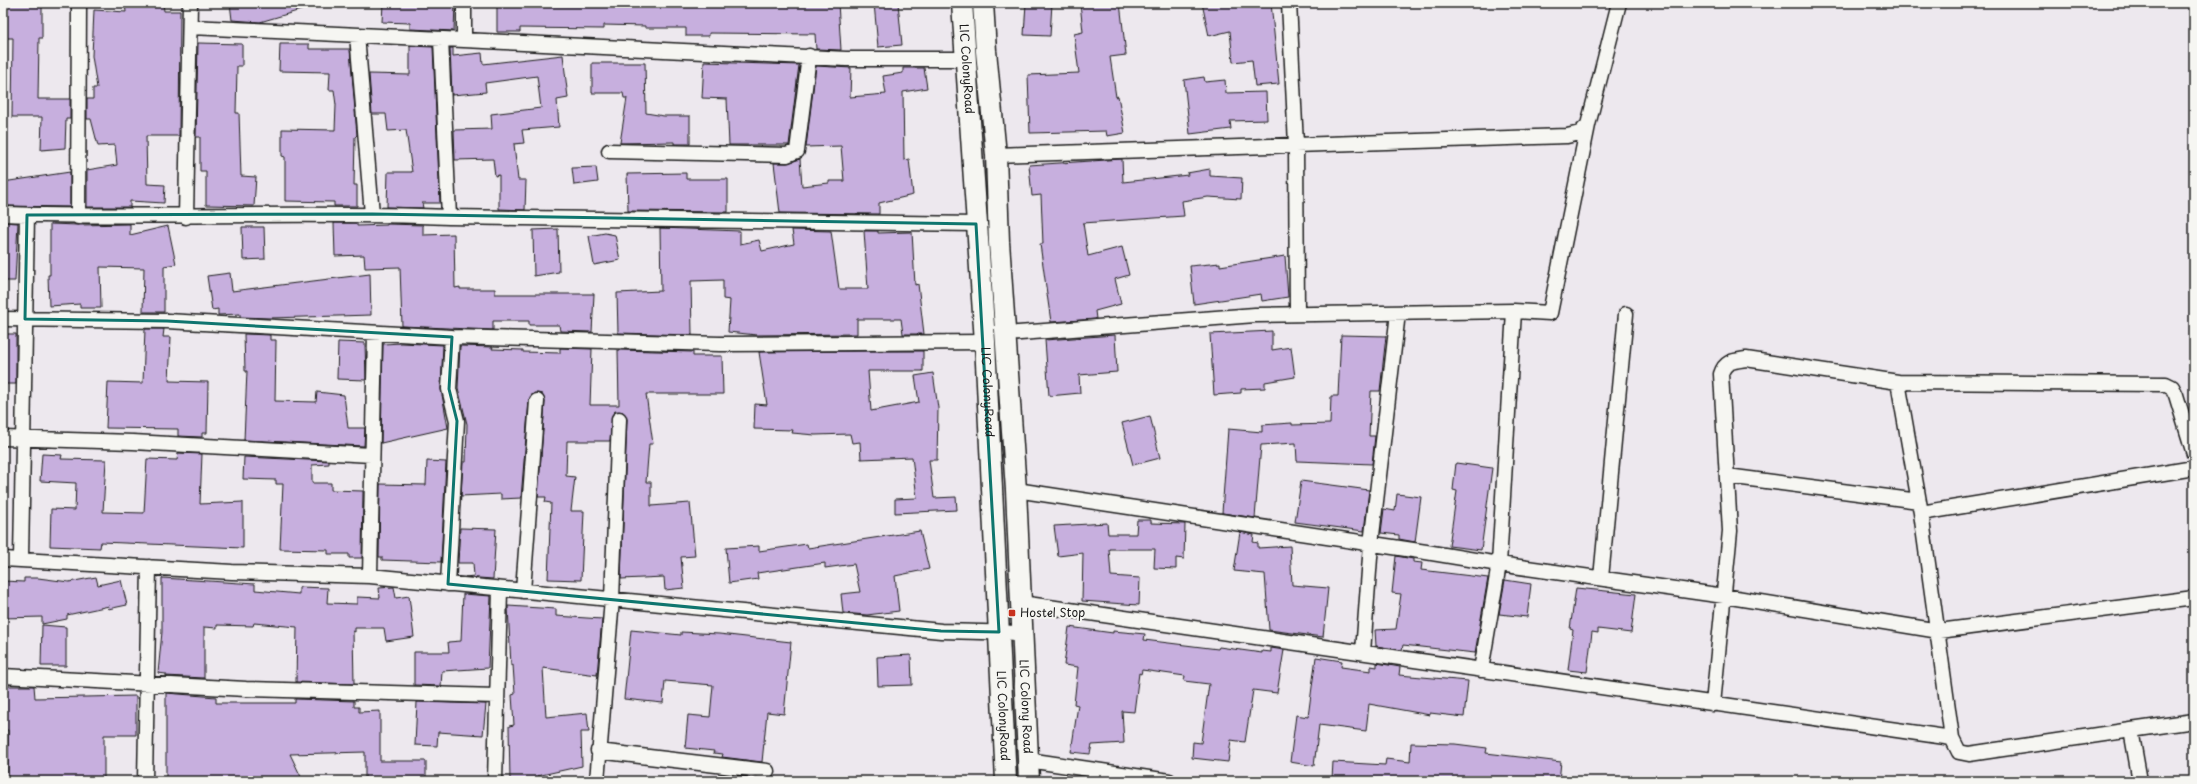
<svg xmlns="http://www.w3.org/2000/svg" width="2197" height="784" font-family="'Playpen Sans',sans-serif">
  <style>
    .building { fill: #c7afde; stroke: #1c1c1c }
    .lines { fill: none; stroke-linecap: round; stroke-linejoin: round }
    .street-casing { stroke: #1c1c1c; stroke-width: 17 }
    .secondary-casing { stroke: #1c1c1c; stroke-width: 23 }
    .street { stroke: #f6f6f2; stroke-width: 14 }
    .secondary { stroke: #f6f6f2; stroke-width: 20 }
    .marked { fill: none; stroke: #0f766e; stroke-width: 3; stroke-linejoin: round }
    .poi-dot { fill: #c8321e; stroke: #f6f6f2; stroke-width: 1.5 }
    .labels { text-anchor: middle; stroke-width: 4; stroke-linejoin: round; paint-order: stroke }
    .street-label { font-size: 12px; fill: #1c1c1c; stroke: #f6f6f2 }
    .poi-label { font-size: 12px; fill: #1c1c1c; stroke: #f6f6f2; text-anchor: start }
  </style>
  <rect width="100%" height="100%" fill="#ede8ee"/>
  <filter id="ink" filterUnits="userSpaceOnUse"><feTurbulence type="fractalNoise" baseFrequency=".025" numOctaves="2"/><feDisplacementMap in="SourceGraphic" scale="8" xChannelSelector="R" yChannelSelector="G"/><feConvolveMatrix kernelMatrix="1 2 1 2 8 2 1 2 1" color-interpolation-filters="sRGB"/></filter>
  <g filter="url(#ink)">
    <path class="building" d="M125 3H163L164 11H180L179 136H146L147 184 165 185 164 203 130 201V207H87V170L117 165 115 145 98 146 91 119H87V99H93V88H97L92 56 94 10 126 12Z
      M230 3H311V7L260 22 232 20Z
      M383 3H455L454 31 410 29V23L382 22Z
      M497 3H838L841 50 816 49 815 34 709 33V36H686V28H645V26L604 25V29L520 28V32H497Z
      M874 3H898L902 45 878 47Z
      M1026 3H1052L1050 36 1024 35Z
      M1080 3H1120L1126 55 1110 57 1116 97 1118 96 1125 133 1107 136 1106 131 1030 133 1028 75 1079 73 1074 34 1083 32Z
      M1202 3H1271L1279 84 1255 86 1252 60 1233 62 1230 31 1209 36Z
      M3 4 42 5V38H39L38 99H70V119H66L65 148 41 150 42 117H12L13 38H3Z
      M198 43 242 44V66H237L236 113H239L241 176 256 177 254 206 206 205V171H200V137H196Z
      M280 44H309V49H350L357 135 355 137 354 185H357V206H334V202L285 201V157L282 156V129L335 130 336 105 334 90H329L330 72 279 71Z
      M410 46 433 47 440 203H422L423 208 387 207 388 172H412L406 130 388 131 386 114H372L369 74 410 75Z
      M450 48H453V56L482 53 483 64 563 55 568 98 557 100 559 127 522 130 524 143 514 144 518 180H526L525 210 499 209V175L495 176 493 159 455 160 454 130 492 129 491 114 541 108 537 76 485 83 486 92 452 95Z
      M704 62 799 65 789 145H729L727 99 702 98Z
      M592 63H645L646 113 664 116H690V144H674V142L620 143 627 98H624L623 93H592Z
      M816 66 851 68 850 97 886 94 883 76 903 73V68H924L927 88 903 92 904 160 909 159 913 195 879 203V214L780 213 774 163H787L800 159 802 186 829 183V181H844L841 146 806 147Z
      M1204 77 1205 82 1225 80 1226 93 1266 92 1267 120 1230 121 1231 129 1190 134 1184 80Z
      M1122 159 1123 182 1188 175 1187 173 1210 169V176L1242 178 1241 199 1208 197 1182 201 1184 216 1083 223 1088 256 1122 247 1129 275 1115 279 1121 304 1095 311 1096 319 1051 322 1040 244H1043L1041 195 1032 196 1029 165Z
      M596 167 598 182 574 185 572 168Z
      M70 172V207L3 206V182Z
      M686 173V179H728V212L628 211 627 174Z
      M3 222 18 223 15 281H3Z
      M334 223H357V226L387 225V224L423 225V235L454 234 455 288 460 287V289H495V294H594L592 332 560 331 559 325H529V321H493V330L402 326 400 267 365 268 364 255 335 256Z
      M50 224 78 225 130 224V235L168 226 176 264 164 266V312H143L144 268 100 267 101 308H80V304L49 306 48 275H50Z
      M242 227H264L265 259 243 260Z
      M660 228 740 231V244L759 240 762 251 794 244 792 230 831 231 839 289H868L864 231H878V233L912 232 915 285 918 284 924 334H903L901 319H857V334L757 335 728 332 730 300 723 299V280L691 281 692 335 618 333 617 293 661 291Z
      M558 229 559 272 534 276 533 230Z
      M605 233 615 235 620 260 594 265 589 236Z
      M1285 256 1288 297 1262 301 1261 294 1194 304 1190 266 1220 263V266Z
      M230 273 232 291 370 274 371 315 270 318 240 317V314L218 315V309L212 310 207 276Z
      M145 329H164L163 337H171L169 381 208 382 207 433H202V437L178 436V429L106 428 108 382 143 383Z
      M1272 331V350L1291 347 1295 377 1265 382V388L1241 389V393L1214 395 1210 334Z
      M3 334H16V384H3Z
      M244 334 270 335V340H276L275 401 316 402 317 392 344 395 348 428H365L364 446 244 440 247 371H245Z
      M1115 335 1117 372 1079 375 1080 393 1049 396 1045 340Z
      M1341 335 1386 336 1380 391H1371L1369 436H1375L1372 464 1297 461 1296 443 1261 445 1255 518 1222 513 1228 429 1262 432V425L1292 423V425L1330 424 1331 396H1338Z
      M338 342 365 343 366 380 337 379Z
      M402 343 443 345 441 389 448 428 381 443 383 344Z
      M460 346 493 347 492 349 523 350V352L560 353V348L592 349 590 405H619L618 350 693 352V356H722L723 394H646L653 444H649L646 482H651V506L690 503 695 556 681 557 684 588 665 590 664 577 621 579 627 419 623 412 615 411 612 415 610 441H567L566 476 575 477 571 511H584L581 580 548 579 551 503 545 502 546 497H538L545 402 542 394 534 393 529 400 521 498 501 499V494L461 496 463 462H466L467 424 458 388Z
      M866 351H923V371H868L871 411 919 402 915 376 933 373 938 408 937 460H929L934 498 956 497 957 510 895 513V499L917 498 912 457 861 459 860 442 852 443 850 434 815 435 792 433 793 430 754 429 755 404 767 405 759 352Z
      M1150 416 1160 458 1133 465 1122 423Z
      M178 453 202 454 200 504 243 502V548L101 542 100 548 50 546 51 509 75 510 76 483 40 481 42 454 62 455 61 459 106 460 103 512 144 513 147 459 177 460Z
      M244 457 329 461V464L312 465V483H331V490L363 491 362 558H349V554H328V550L280 549 283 484H276V480L243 479Z
      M427 461 446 462 441 562 382 560V557H379L380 484 426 485Z
      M1456 463 1492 468 1481 550 1449 546 1457 491 1453 490Z
      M1301 481 1369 490 1364 531 1295 522Z
      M1397 494 1421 497 1415 542 1399 539V535L1381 533 1384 509 1395 511Z
      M1137 520H1151V523L1185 524 1184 559 1176 558V569L1154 568 1155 549H1109L1111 576 1140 578 1139 605 1082 601 1083 553 1058 556 1054 526 1107 523 1108 534H1136Z
      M460 528 496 529 493 579 465 577 474 576 473 563H458Z
      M920 531 929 569 895 576 899 611 867 615 843 613 841 594 860 592 854 564 825 568V563L757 573 758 579 729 583 726 548 759 546V551L807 544 808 548Z
      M1240 532 1254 535 1253 542 1258 543V548L1290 546 1292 585 1328 588 1323 637 1269 630 1265 574 1234 571Z
      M1396 556 1413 559V562L1422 563 1421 570 1488 578 1475 653 1403 645 1402 650 1376 646 1375 630 1396 629 1401 594 1392 593Z
      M96 577 98 585 121 580 127 605 108 609 109 606 67 615V619L42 624V617L3 618V581L24 582V578H38L69 582Z
      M162 578 255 584V590L299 594V587L328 588 327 603 357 604V597L380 598 379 588 394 587 396 598 409 596 414 637 386 641 384 628H355V632L353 631 354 684 296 682 297 627 254 623 253 626 217 625V628L204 627V678L166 676V674L158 673 162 632Z
      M1505 580 1531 584 1527 617 1499 614Z
      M1576 588 1636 594 1631 633 1598 629V633L1592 632 1587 672 1568 670 1573 630 1570 629Z
      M463 594 491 596 488 668 442 671 441 686 414 685V652H449L448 642 461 641Z
      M508 606 556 609V616L602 619 597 675 543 668 546 717 587 713 589 732H581L582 766 537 776V781H510L509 726 514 725 512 695 515 694 513 665 511 666Z
      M42 625 66 627V666H41Z
      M1069 627 1113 633V631L1145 634 1144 640 1218 649 1219 647 1262 653V651L1271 652V648L1284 650 1277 693 1253 690 1245 742 1231 740 1228 762 1192 758 1193 742 1201 743 1209 684 1184 681 1185 676 1142 670 1141 674 1139 673 1134 712 1122 711 1124 743 1092 745 1090 754 1071 752 1078 705 1074 704 1078 667 1064 665Z
      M631 630 681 635V632L719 634 791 642 784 714 767 712 762 762 722 757 723 754 713 753 714 751 685 748 688 715 710 717 713 685 665 681 663 703 624 699Z
      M911 655 912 685 878 686 877 657Z
      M1316 657 1342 661 1341 667 1371 671V666L1377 667V663L1400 667 1399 675 1468 681 1464 717 1430 713V715L1369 704 1366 731 1319 725 1314 766 1290 762 1296 715 1308 717Z
      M3 686H34L35 698 136 696V735H104V781L8 779V730H3Z
      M166 693 216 697V703H295V699L354 701V707H359V712L380 711V761H426V781H365V752L290 754 303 781H166Z
      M417 702 486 704 483 735 438 732 437 746 415 745Z
      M1411 743 1455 744 1487 748 1486 753 1561 762 1559 781H1370L1332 779 1333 762 1385 765 1386 759 1410 762Z
      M721 774 750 778 749 781H720Z"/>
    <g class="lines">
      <defs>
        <path id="street" d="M464 3V40L846 59H965
          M1289 3 1296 145 1297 314
          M191 27 464 40
          M357 35 372 214
          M441 39 449 217
          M609 151 787 155 797 151 809 56
          M996 155 1567 136 1580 133 1588 125 1619 3
          M3 214C152 219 301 211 449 217L976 224
          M78 217 79 3
          M186 217 190 3
          M1514 311 1550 313 1588 125
          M3 319 167 321 452 337 720 344 985 342
          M1006 334 1255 315 1514 311 1499 564 1481 670
          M3 438 133 442 371 455
          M1727 476 1919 501
          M1016 490 1426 552 1499 564 1724 596 1939 631 2194 598
          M1921 513 2194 468
          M3 559 232 572 370 576 941 631 1022 633
          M21 559 27 215
          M370 576 375 333
          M1601 578 1626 314
          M448 584 457 421 449 389 452 337
          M523 591 537 401
          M1021 603 1952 738
          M1363 652 1371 544 1398 313
          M3 676 246 689 496 696
          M1713 704 1730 531 1721 374C1725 361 1733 361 1746 359L1898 382
          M2131 730 1969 754 1959 752 1952 738 1921 513 1898 382 2166 384 2172 387 2176 395 2194 454
          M598 751 767 771
          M1028 760 1169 781
          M145 781 149 567
          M495 781 500 590
          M597 781 612 599 619 419
          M2140 781 2131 730 2194 721"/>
        <g id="secondary">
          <path id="s1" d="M962 3 985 342 1006 781"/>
          <path id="s2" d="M983 3 986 51 996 155 999 242 1016 490 1029 781"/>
        </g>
      </defs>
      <use href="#street" class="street-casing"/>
      <use href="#secondary" class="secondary-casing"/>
      <use href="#street" class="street"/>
      <use href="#secondary" class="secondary"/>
    </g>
  </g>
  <path class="marked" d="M372 214 976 224 999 632 941 631 448 584 457 421 449 389 452 337 167 321 25 319 27 215Z"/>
  <rect class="poi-dot" x="1008" y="609" width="8" height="8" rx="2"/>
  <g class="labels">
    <g class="street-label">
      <text dy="4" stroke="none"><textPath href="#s1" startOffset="66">LIC ColonyRoad</textPath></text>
      <text dy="4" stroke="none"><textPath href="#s1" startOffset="390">LIC ColonyRoad</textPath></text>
      <text dy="4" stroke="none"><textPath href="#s2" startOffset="705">LIC Colony Road</textPath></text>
      <text dy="4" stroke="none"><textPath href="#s1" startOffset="714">LIC ColonyRoad</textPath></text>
    </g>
    <g class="poi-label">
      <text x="1020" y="617">Hostel Stop</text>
    </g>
  </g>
  <rect width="2197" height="784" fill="none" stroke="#f6f6f2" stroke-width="16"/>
  <rect x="8" y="8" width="2181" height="768" fill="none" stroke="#1c1c1c" stroke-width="1.5" filter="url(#ink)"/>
</svg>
